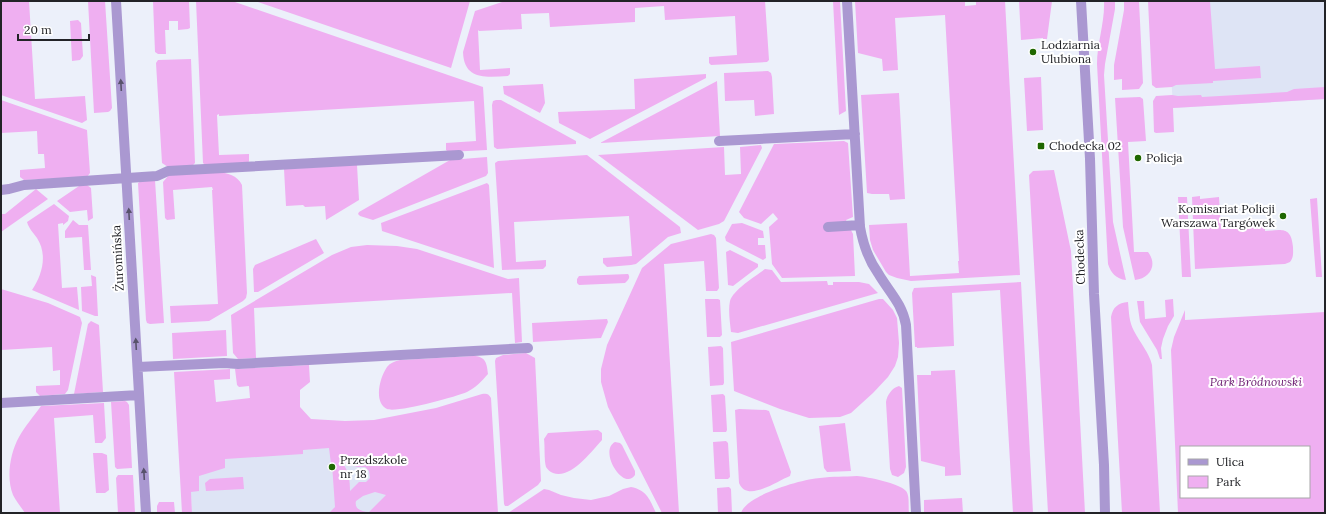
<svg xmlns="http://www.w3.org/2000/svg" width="1326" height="514" font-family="Lora,serif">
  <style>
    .built { fill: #dee4f5 }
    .green { fill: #efaff1; fill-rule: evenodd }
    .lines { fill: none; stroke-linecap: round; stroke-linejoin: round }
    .minor { stroke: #aa98d1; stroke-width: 10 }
    .tertiary { stroke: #aa98d1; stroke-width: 10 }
    .oneway { fill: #58526b }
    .poi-dot { fill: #1f6700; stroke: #fff; stroke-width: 1.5 }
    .labels { text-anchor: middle; stroke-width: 4; stroke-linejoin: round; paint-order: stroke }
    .poi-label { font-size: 12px; fill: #222327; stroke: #fff; text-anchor: start }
    .street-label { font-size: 12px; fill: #222327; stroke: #fff }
    .park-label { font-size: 12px; font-style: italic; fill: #6c1a71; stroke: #fff }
  </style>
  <rect width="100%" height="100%" fill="#ecf0fa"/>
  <path class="built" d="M1167 1H1325V99L1173 108Z
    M472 425 478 513H192L188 442Z"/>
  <path class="green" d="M1 1H29L35 99 85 96 87 120 82 123 1 95Z
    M88 1H105L112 108 110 111 108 112 94 113Z
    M153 1H189L190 28 188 29 178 30V21H169V30H165L166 54H158L155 52Z
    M196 1H232L483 87 487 150 448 152 446 150V143L476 141 474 101 219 116V114L217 115 219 155 249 154V161L248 163 205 165 203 163Z
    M255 1H470L451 68Z
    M505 1H765L769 60 767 62 711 65 709 63V57L737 55 735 16 665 20 664 6 635 8V22L550 27 549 13 521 14 522 29 479 31 478 30 480 70 510 68V74L508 76C487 77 464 81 463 52L475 11Z
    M833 1H840L846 111 839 115Z
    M855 1H965V6L976 5V1H1005L1020 275 911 281 897 278 889 275 886 272 873 250 870 240 869 225 907 223 910 276 959 273 958 261H959L945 15 895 18 898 70 883 71 882 59 858 53Z
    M1019 1H1052L1047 39H1043V38L1021 40Z
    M1104 1H1115V9L1105 64 1104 75 1113 222 1126 280C1116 279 1111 273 1108 264L1097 64C1097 43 1105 22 1104 1Z
    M1124 1H1139L1143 83 1139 89 1122 90V79L1114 80V65L1124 10Z
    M1148 1H1210L1215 69 1260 66 1261 78 1213 81V83L1176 85 1172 87 1156 88 1152 85Z
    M78 20 81 23 83 56 80 60 72 61 70 21Z
    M191 59 195 163 192 166 168 167 162 163 156 63 158 60Z
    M768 71 771 73 772 77 774 114 755 116 754 100 725 101 724 73Z
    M706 74V78L590 139 559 123 558 112 635 109 634 79Z
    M1041 77 1043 130 1027 131 1024 78Z
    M717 81 720 136 600 143Z
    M543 84 545 103 540 113 504 94 503 86Z
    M1325 87V99L1173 108 1174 132 1156 133 1154 132 1153 101 1156 96 1172 95 1178 96 1201 95 1202 97 1287 92 1294 89Z
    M899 93 905 199 890 200 889 194H872L867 193 861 95Z
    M1140 97 1143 99 1146 141 1128 142 1134 252H1148C1158 265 1150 278 1135 280L1123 227 1115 98Z
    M1 100 87 130 90 173 87 177 24 180 20 177V170L45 168 44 154H38L37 131 1 133Z
    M496 100H501L576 141V144L497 149 494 147 492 105 493 101Z
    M844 141 848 143 853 217 846 220 853 234 855 276 782 278 772 264 769 227 778 219 773 213 761 224 744 218 739 212 774 144Z
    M761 145 762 148 724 221 719 224 698 230 598 155 724 147 725 175 741 174 740 147Z
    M587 155 680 227 681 233 668 237 636 264 631 265 607 267 603 263V258L632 256 629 216 514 222 516 262 546 260V266L543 269 502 270 495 163 498 161Z
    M487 157 488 173 486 176 373 220 360 216 358 214 359 212 450 160Z
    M357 165 359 200 326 220 325 206 305 207 303 205 286 206 284 169Z
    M1054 170 1071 251 1085 513H1048L1029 175 1033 171Z
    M217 172C228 173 237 175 242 185L247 293 246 298 243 301 209 321 171 323 170 306 218 304 212 190H213L212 187 173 190 175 219 167 220 165 218 163 182 169 175Z
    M155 180 164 323 150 324 147 323 146 320 138 183 141 181Z
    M487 183 489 185 494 268 382 231 381 223Z
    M87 185 91 188 93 218 88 221 87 210 70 212 57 201 79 186Z
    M36 189 48 199 1 232V214H5Z
    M1200 196V199L1219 197 1221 229 1265 225V231C1282 230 1291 226 1293 247 1293 252 1294 257 1290 262L1285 264 1195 269 1192 197Z
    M1178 197H1187L1191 277H1182Z
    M1317 198 1322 277H1316L1310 199Z
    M54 204 69 216 68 221 63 225V223L58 224 62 288 77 287 79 310 32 290C42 275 48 255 37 238 33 232 29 229 27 222Z
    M73 220 79 225H88L91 270H84L82 237 65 238V231Z
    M742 223 763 231 764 238H758V245H765L766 258 763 260 726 241 725 237 732 224Z
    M711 234 714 235 716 238 719 288 717 291H706L704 261 664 264 679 513H662L608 407 601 382V369L607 345 642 268 671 244Z
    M316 239 324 253 258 292H254L253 269 255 265Z
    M367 245 397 246 417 249 508 279 519 278 522 342 515 343 512 293 254 308 256 358 238 359 233 353 231 315 332 255 351 247Z
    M730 250 758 264V267L733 286 728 285 726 252Z
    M765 269 772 270 781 282 827 281 828 285H833V282H859L869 284 878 293 738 333 731 332C730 323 728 310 730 301 733 290 756 276 765 269Z
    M628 274C631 278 628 280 625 283L579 285 577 283V279L579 276Z
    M91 275 96 277 98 316H95L82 311 81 287 92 286Z
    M1021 282 1033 513H1013L1000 290 952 293 954 346 917 348V347H915L912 293 914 288Z
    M1 289 48 303 80 317 82 323 68 390 65 394 40 396 36 392V386L60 385V370L53 371 52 347 1 350Z
    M705 299H718L720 300 722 335 720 337H707Z
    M879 299H883L893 310 897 318 899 343 898 357 895 366 888 377 873 393 851 413 840 417 809 418 780 409 734 391 731 342Z
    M1173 299 1174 316 1168 326 1163 339 1161 348 1162 359H1160L1157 350 1140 322 1137 301H1144L1145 319 1166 317 1165 300Z
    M1128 302C1129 312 1129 322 1134 331 1140 343 1149 352 1152 365L1160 513H1122L1111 317C1113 307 1118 303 1128 302Z
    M1185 310V320L1325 312V513H1178L1171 350 1174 337ZM1181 447H1309V497H1181Z
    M607 319 608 322 601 338 533 342 532 323Z
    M91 321 99 325 103 392 74 394 88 324Z
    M226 330 227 356 173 359 172 333Z
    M721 346 723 348 724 383 723 385 710 386 708 347Z
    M526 353 535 358 541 481 538 485 508 506H505L504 504 495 361 496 358 503 355Z
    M473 356C486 356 487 364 488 374 482 381 475 388 467 392 455 397 397 413 387 409 373 402 380 377 387 367 390 363 395 361 400 360Z
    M309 365 310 382 300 390V407L311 419 345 421 374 420 436 408 482 394C487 393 489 394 491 398L498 513H329L335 507 332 464H331L329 448 303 450V454L225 459V468L199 476V491L191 492 192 513H182L174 372 230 369V379L214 380 216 402 250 398 249 386 239 387 237 385 235 369ZM342 463 358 467H365L369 471 370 478 366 482H359L350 491C350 481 349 470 342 463ZM375 492 386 495 369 512C362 512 354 509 356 501L363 496Z
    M955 370 961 475 945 476V467L921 461 917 375H931V371Z
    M899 386 902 388 906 467 904 473 898 477 892 475 890 469 886 402C887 395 892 388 899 386Z
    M723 394 725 396 727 430 726 432H713L711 395Z
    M125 401 127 402 129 405 132 468 117 469 115 467 111 402Z
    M104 403 106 438 102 443H95L93 415 54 418 60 513H25C21 507 16 501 13 495 6 478 10 453 19 437 25 426 34 416 41 406Z
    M739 409 766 410 769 411 791 472 790 476C777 481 747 503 739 483L735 410Z
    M845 423 851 471 827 472 824 468 819 426Z
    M598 430 602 433V440C592 451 570 480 553 473 550 472 548 470 546 467 544 460 545 446 544 439L548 433Z
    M726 441 728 443 730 477 728 479H715L713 442Z
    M615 442 620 443 622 445 635 471V475C624 492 598 451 615 442Z
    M93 453H102L107 455 109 490 105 493H96Z
    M118 475H133L135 513H118L116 478Z
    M857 476C868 477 899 483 906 491 910 496 908 507 909 513H741C746 495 803 479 820 478 833 476 845 477 857 476Z
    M241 477H243L244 489 206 491 205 483 210 479Z
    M631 487C647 490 650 500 656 513H508L544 489 549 490 561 495 574 498 591 500 609 496 623 489Z
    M729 487 731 489 732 513H718L717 488Z
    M962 498 963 513H924V500Z
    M159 502H174L175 513H157V506Z"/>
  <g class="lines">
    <path class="minor" d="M116 1 146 513
      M847 1 860 227C863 244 868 259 878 273 889 292 902 303 906 325L916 513
      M719 141 855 134
      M1 190 9 189 24 185 157 176 168 171 459 155
      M828 227 860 225
      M138 367 224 363 238 364 528 348
      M1 403 139 395"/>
    <path class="tertiary" d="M1081 1 1090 159 1094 294 1104 465 1105 513"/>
  </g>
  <defs><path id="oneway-solid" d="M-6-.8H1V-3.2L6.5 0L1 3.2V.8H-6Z"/></defs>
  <g class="oneway">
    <use href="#oneway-solid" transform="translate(121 85) rotate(-93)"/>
    <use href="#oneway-solid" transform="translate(129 214) rotate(-93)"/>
    <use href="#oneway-solid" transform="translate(136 344) rotate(-93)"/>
    <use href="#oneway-solid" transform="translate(144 474) rotate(-93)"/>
  </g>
  <g class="poi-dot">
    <circle cx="1033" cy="52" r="4"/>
    <rect x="1037" y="142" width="8" height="8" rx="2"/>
    <circle cx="1138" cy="158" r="4"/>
    <circle cx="1283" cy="216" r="4"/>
    <circle cx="332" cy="467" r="4"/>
  </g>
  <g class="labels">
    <g class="poi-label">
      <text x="1041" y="49">Lodziarnia<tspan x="1041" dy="14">Ulubiona</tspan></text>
      <text x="1049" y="150">Chodecka 02</text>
      <text x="1146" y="162">Policja</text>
      <text x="1275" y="213" text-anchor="end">Komisariat Policji<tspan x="1275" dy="14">Warszawa Targówek</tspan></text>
      <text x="340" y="464">Przedszkole<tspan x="340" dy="14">nr 18</tspan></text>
    </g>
    <g class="street-label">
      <text transform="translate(1080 257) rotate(-92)" y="4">Chodecka</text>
      <text transform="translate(118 258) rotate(-93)" y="4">Żuromińska</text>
    </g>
    <g class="park-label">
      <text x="1256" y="386">Park Bródnowski</text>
    </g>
  </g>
  <rect width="1326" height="514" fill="none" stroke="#222327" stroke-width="4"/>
  <rect x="1180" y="446" width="130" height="52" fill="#ffffff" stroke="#a7a7a9"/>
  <rect x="1188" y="459" width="20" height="6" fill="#aa98d1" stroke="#a7a7a9"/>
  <text x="1216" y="466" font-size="12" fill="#222327">Ulica</text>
  <rect x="1188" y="476" width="20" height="12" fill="#efaff1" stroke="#a7a7a9"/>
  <text x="1216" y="486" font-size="12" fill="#222327">Park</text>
  <path d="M18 34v6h71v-6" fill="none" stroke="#222327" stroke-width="2"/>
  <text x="24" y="34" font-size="12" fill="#222327" stroke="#ffffff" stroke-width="3" paint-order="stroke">20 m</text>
</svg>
